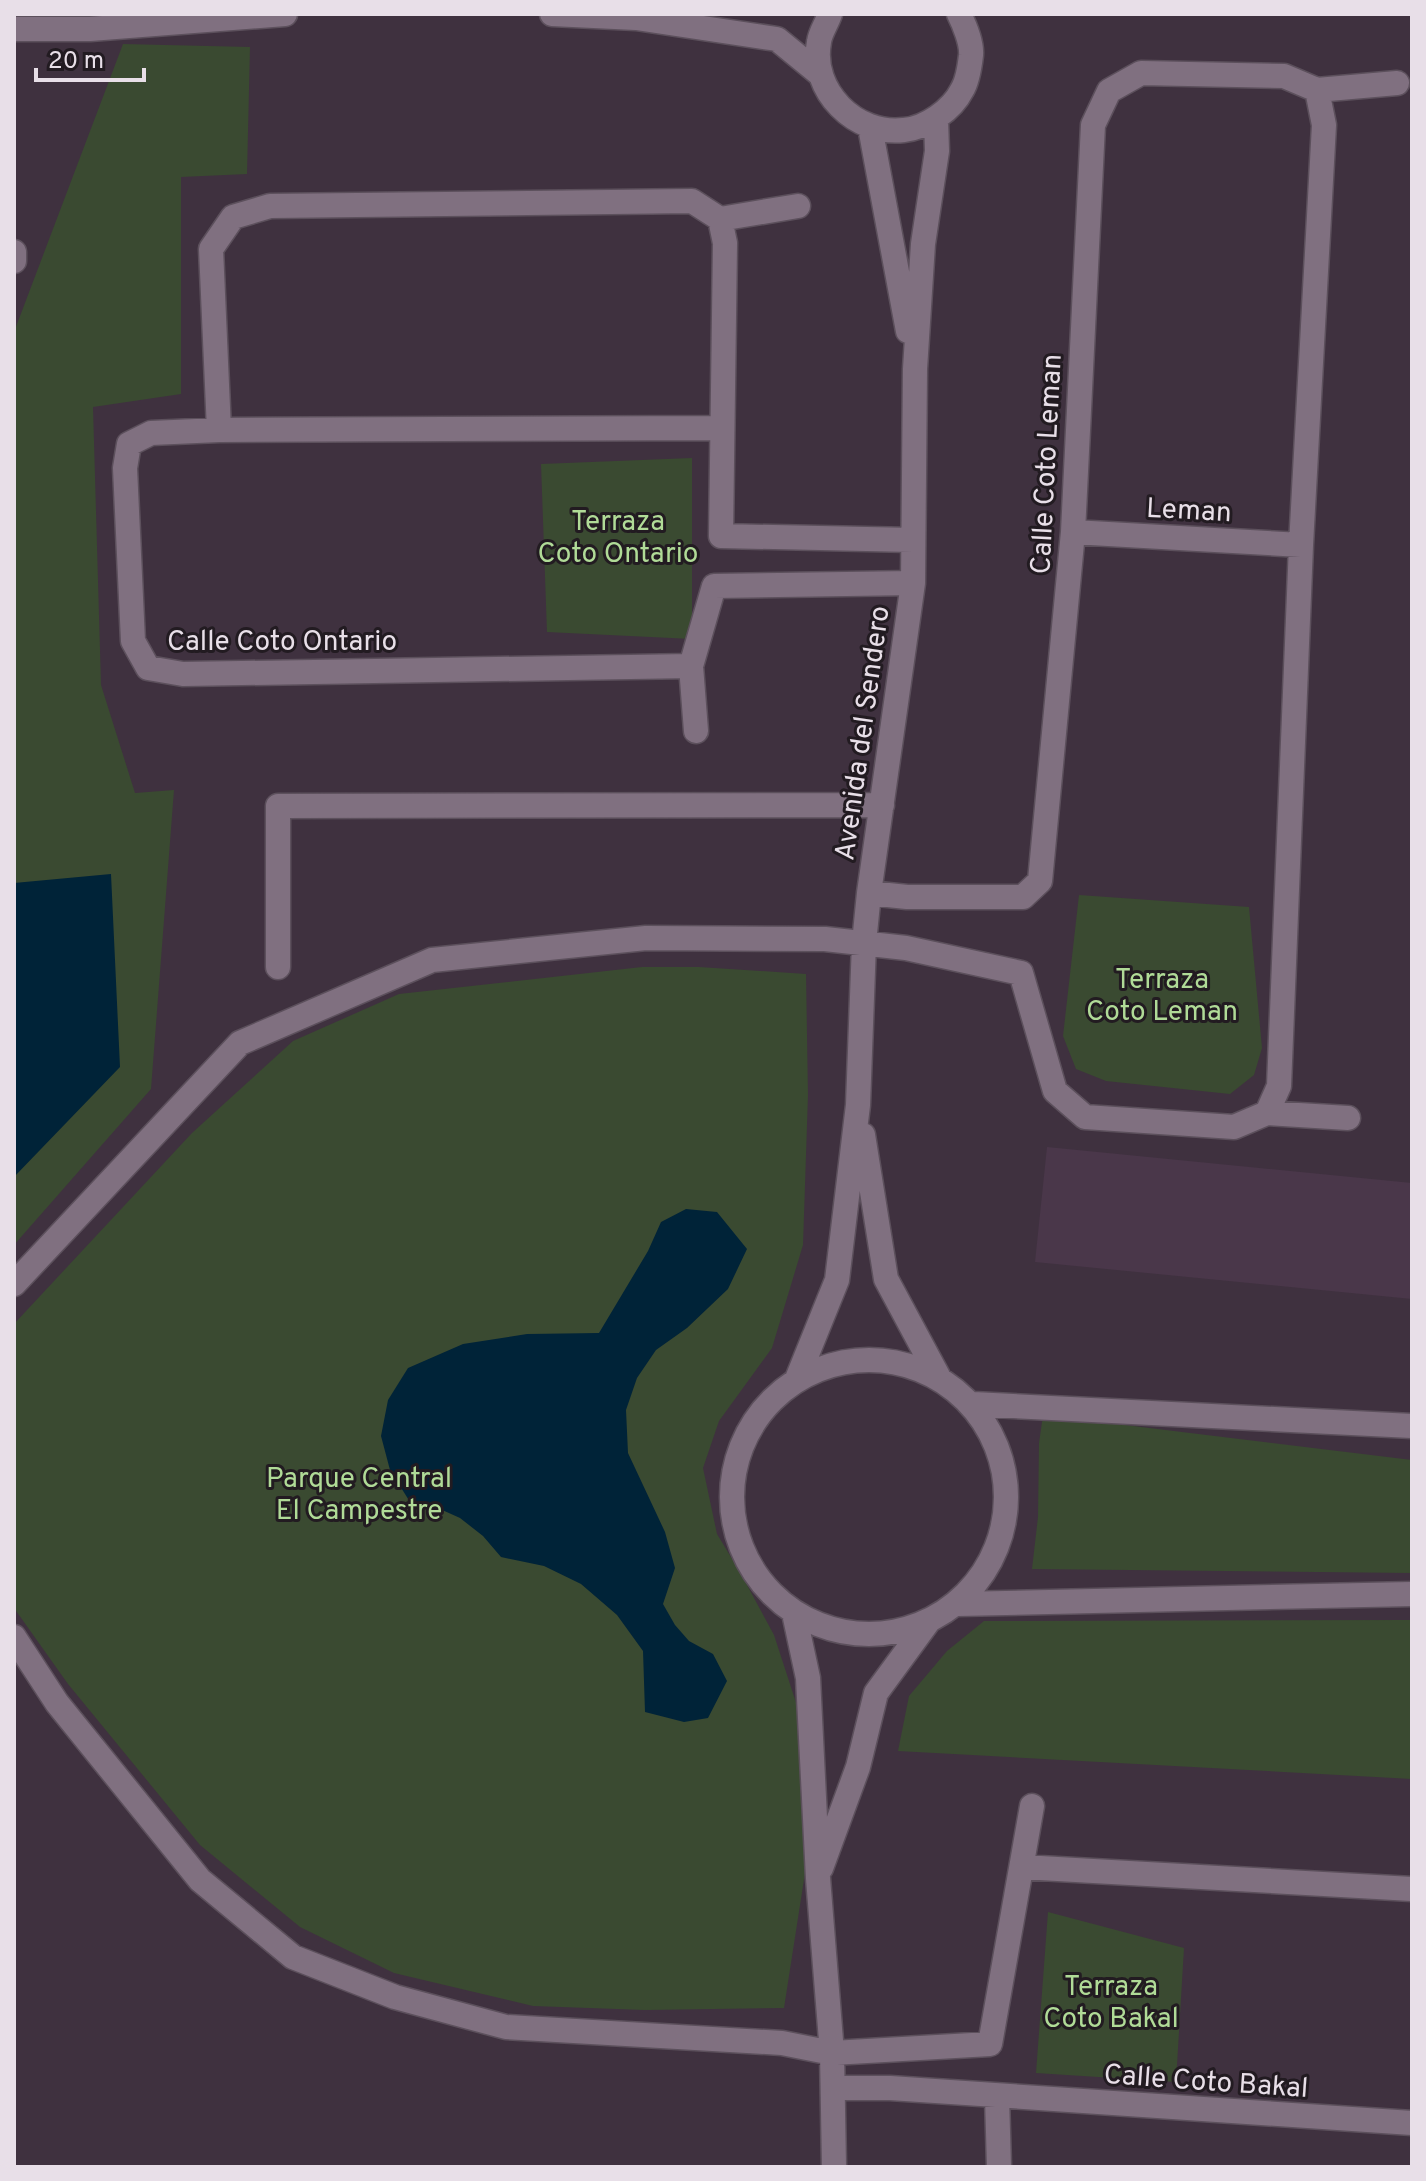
<svg xmlns="http://www.w3.org/2000/svg" width="1426" height="2181" font-family="Overpass,sans-serif">
  <style>
    .built { fill: #4a374a }
    .green { fill: #3a4a31 }
    .water { fill: #002338 }
    .lines { fill: none; stroke-linecap: round; stroke-linejoin: round }
    .minor-casing { stroke: #5c505c; stroke-width: 27 }
    .minor { stroke: #807080; stroke-width: 24 }
    .labels { text-anchor: middle; stroke-width: 6; stroke-linejoin: round; paint-order: stroke }
    .street-label { font-size: 28px; fill: #e8dfe8; stroke: #221b21 }
    .park-label { font-size: 28px; fill: #b0db97; stroke: #221b21 }
  </style>
  <rect width="100%" height="100%" fill="#3f313f"/>
  <path class="built" d="M1047 1147 1412 1183V1299L1035 1262Z"/>
  <path class="green" d="M123 44 250 47 247 174 181 177V394L93 407 101 685 135 793 174 790 151 1089 14 1245V332Z
    M692 458V639L547 632 541 464Z
    M1079 895 1249 907 1262 1048 1254 1075 1230 1094 1106 1081 1076 1069 1063 1036Z
    M642 967H699L806 974 808 1095 803 1245 772 1348 719 1421 703 1468 717 1534 740 1572 774 1635 803 1724 812 1828 784 2008 645 2010 533 2006 394 1973 300 1927 200 1845 68 1684 14 1608V1324L192 1133 293 1041 399 994Z
    M1043 1415 1412 1460V1573L1032 1569 1038 1517 1039 1443Z
    M1412 1620V1779L898 1751 909 1696 947 1651 984 1621Z
    M1048 1912 1184 1948 1176 2082 1036 2073Z"/>
  <path class="water" d="M111 874 120 1067 14 1177V883Z
    M686 1209 717 1212 747 1249 728 1289 687 1328 656 1350 637 1378 626 1410 628 1453 665 1532 675 1568 663 1604 675 1625 689 1641 713 1654 727 1681 708 1718 684 1722 645 1712 643 1651 617 1615 581 1584 544 1566 501 1557 483 1536 460 1518 440 1509 410 1502 390 1470 381 1436 388 1400 408 1368 463 1344 527 1334 599 1333 648 1251 661 1222Z"/>
  <g class="lines">
    <defs>
      <path id="minor" d="M552 14 636 18 777 39 821 75
        M830 14C827 23 820 33 819 42 810 91 856 136 904 130 926 128 952 110 962 90 967 82 970 64 971 55 972 43 964 24 959 14
        M14 29H90L285 14
        M870 127 908 331
        M720 219 725 243 721 536 913 540
        M14 252V261
        M219 430 211 249 233 217 270 206 692 201 720 219 798 206
        M1073 532 1301 545
        M691 666 183 674 148 668 133 641 125 468 129 444 151 433 219 430 721 428
        M696 731 691 666 714 586 913 583
        M869 893 907 897H1023L1040 881 1073 532 1093 125 1109 91 1141 73 1284 76 1317 90 1397 83
        M278 967V806L882 805
        M1267 1113 1279 1086 1301 545 1324 125 1317 90
        M863 1135 886 1279 938 1376
        M14 1284 240 1043 432 960 646 938 825 939 906 948 1021 973 1055 1091 1085 1117 1234 1127 1267 1113 1348 1118
        M732 1497a137 137 0 1 1 274 0a137 137 0 1 1-274 0Z
        M797 1379 837 1280 858 1105 864 943 869 893 913 583 915 369 923 244 937 151 936 119
        M973 1404 1412 1426
        M957 1604 1412 1594
        M794 1613 808 1678 818 1878 832 2053 834 2167
        M14 1637 57 1703 200 1880 293 1957 395 1997 506 2027 782 2043 832 2053 990 2044 1032 1806
        M1022 1867 1412 1889
        M821 1868 858 1767 876 1693 928 1622
        M833 2088H890L1412 2123
        M997 2097 999 2167"/>
    </defs>
    <use href="#minor" class="minor-casing"/>
    <use href="#minor" class="minor"/>
  </g>
  <g class="labels">
    <g class="street-label">
      <text transform="translate(1045 464) rotate(-87)" y="10">Calle Coto Leman</text>
      <text transform="translate(1189 509) rotate(3)" y="10">Leman</text>
      <text x="282" y="650">Calle Coto Ontario</text>
      <text transform="translate(861 733) rotate(-82)" y="10">Avenida del Sendero</text>
      <text transform="translate(1206 2080) rotate(4)" y="10">Calle Coto Bakal</text>
    </g>
    <g class="park-label">
      <text x="618" y="530">Terraza<tspan x="618" dy="32">Coto Ontario</tspan></text>
      <text x="1162" y="988">Terraza<tspan x="1162" dy="32">Coto Leman</tspan></text>
      <text x="359" y="1487">Parque Central<tspan x="359" dy="32">El Campestre</tspan></text>
      <text x="1111" y="1995">Terraza<tspan x="1111" dy="32">Coto Bakal</tspan></text>
    </g>
  </g>
  <rect width="1426" height="2181" fill="none" stroke="#e8dfe8" stroke-width="32"/>
  <path d="M36 68v12h108v-12" fill="none" stroke="#e8dfe8" stroke-width="4"/>
  <text x="48" y="68" font-size="24" fill="#e8dfe8" stroke="#221b21" stroke-width="6" paint-order="stroke">20 m</text>
</svg>
